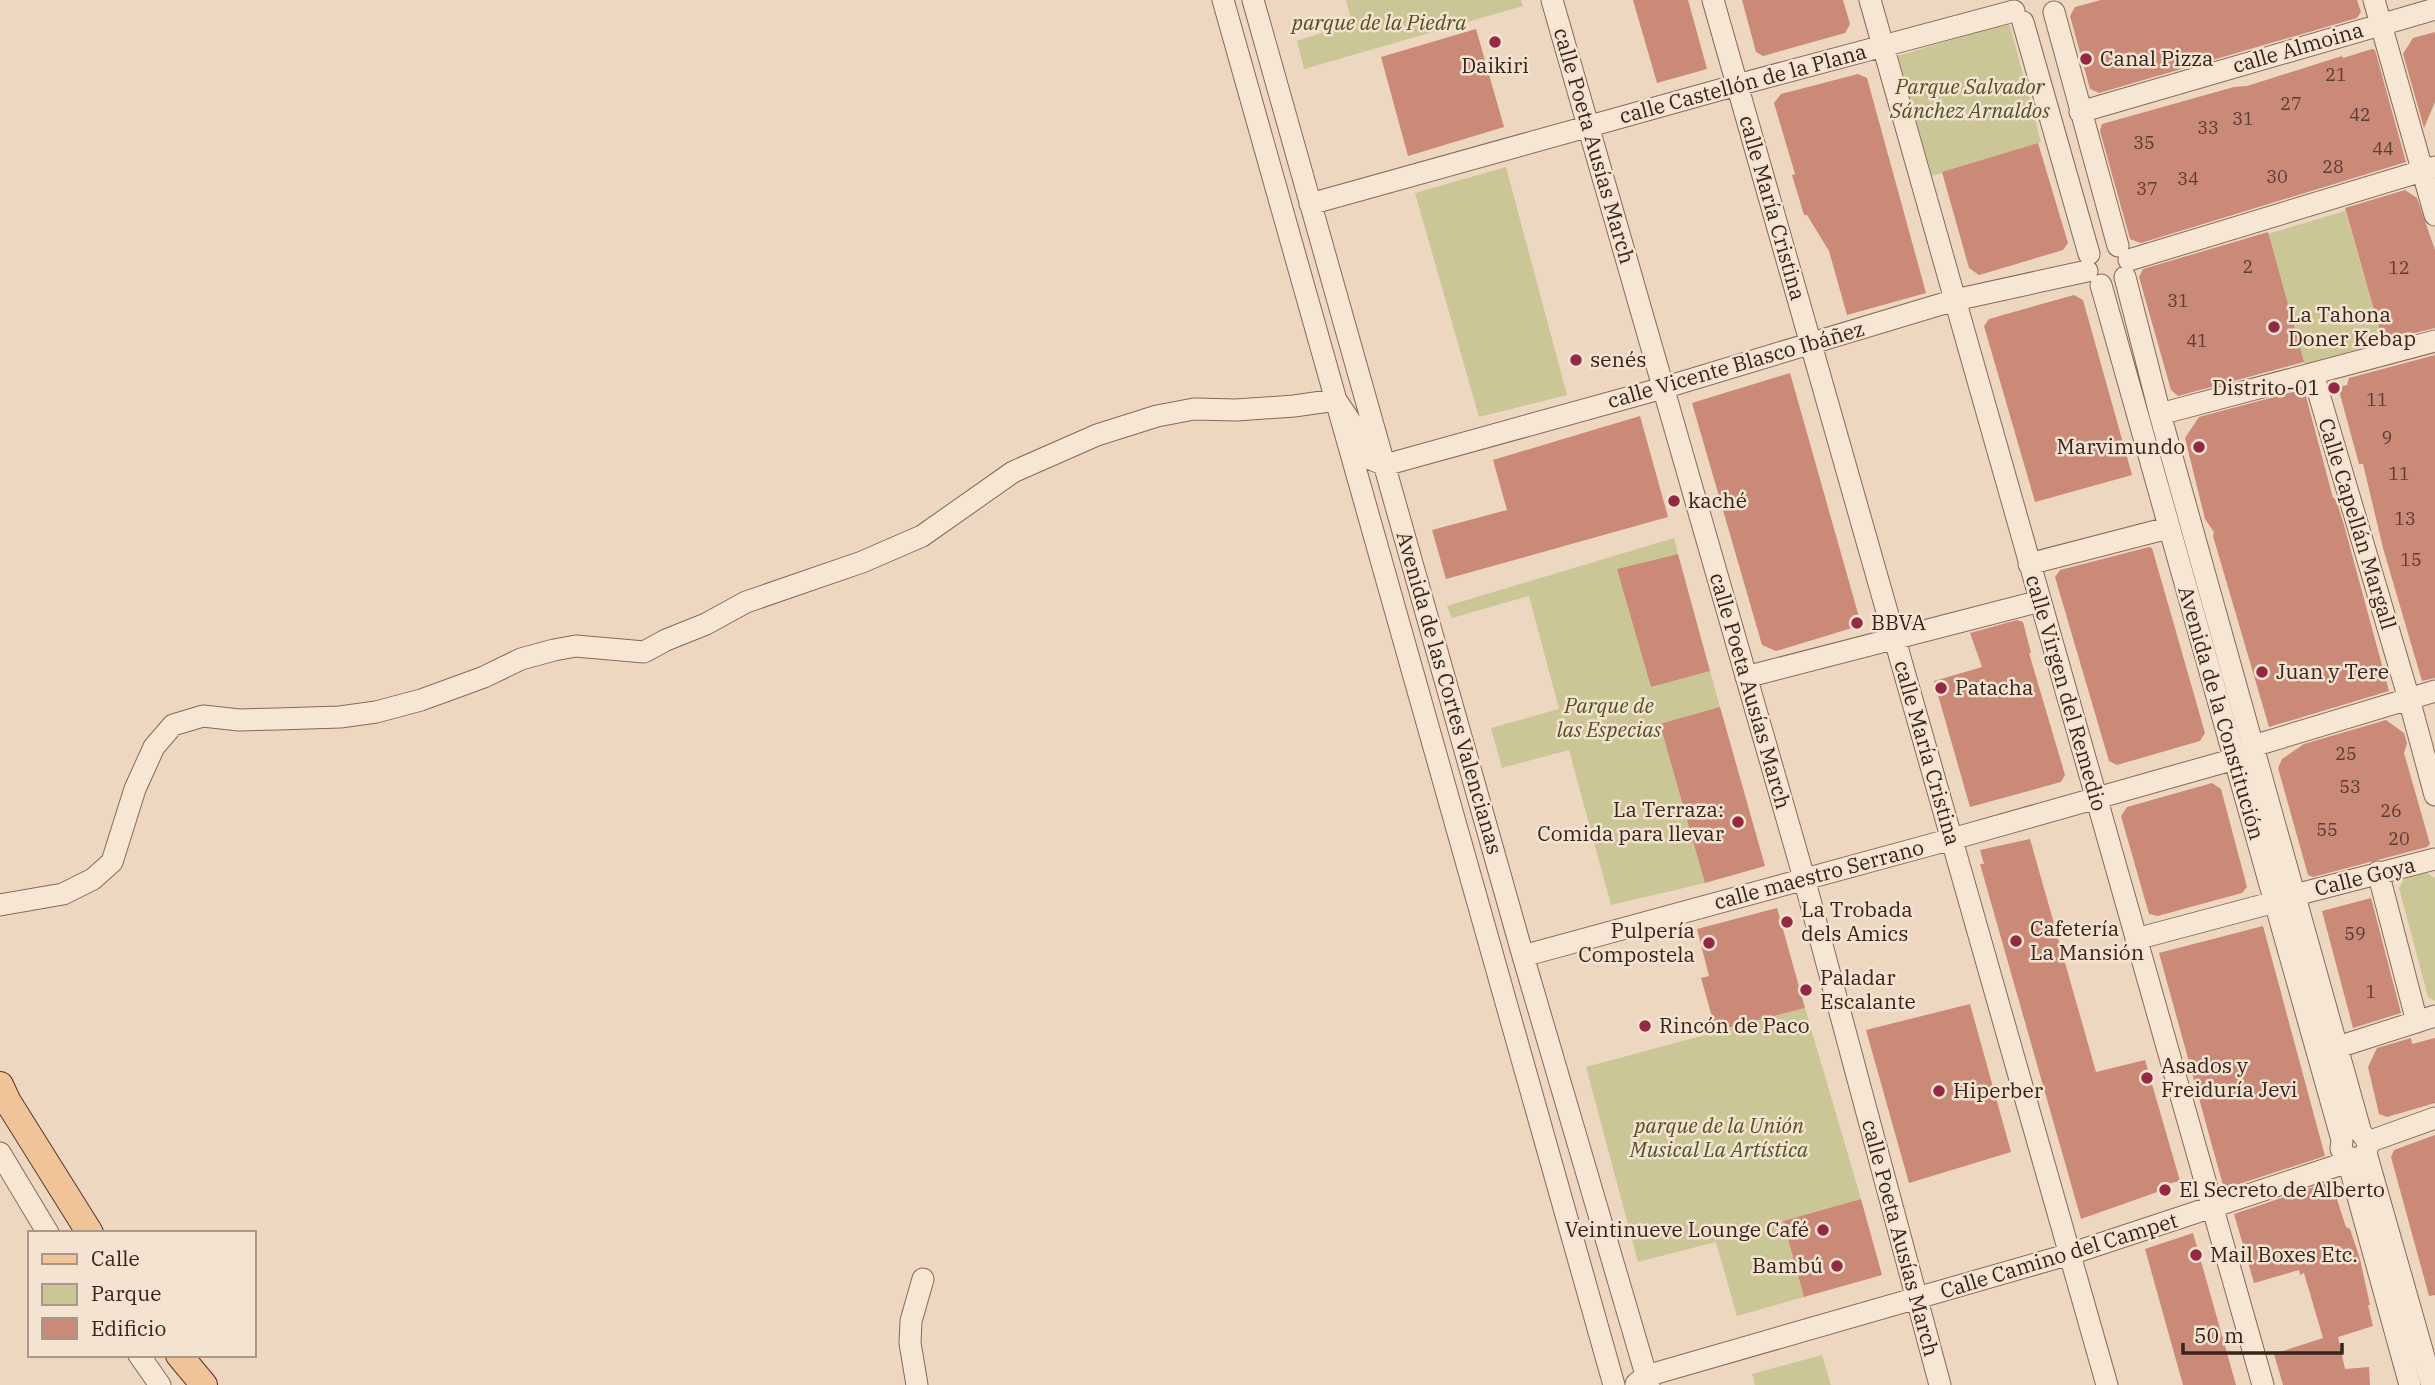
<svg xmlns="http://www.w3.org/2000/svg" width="2435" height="1385" font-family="'IBM Plex Serif',serif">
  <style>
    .green { fill: #cbc696 }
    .building { fill: #cb8978 }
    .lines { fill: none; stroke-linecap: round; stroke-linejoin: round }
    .minor-casing { stroke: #866859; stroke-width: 23 }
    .major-casing { stroke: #54372d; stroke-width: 28 }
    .minor { stroke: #f8e6d4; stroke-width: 21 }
    .major { stroke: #f0c399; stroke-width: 26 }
    .poi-dot { fill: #942a41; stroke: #f5e3d1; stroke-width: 2.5 }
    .labels { text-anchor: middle; stroke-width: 5; stroke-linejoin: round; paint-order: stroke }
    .number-label { font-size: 18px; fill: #5b3d34 }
    .park-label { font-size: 21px; font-style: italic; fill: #505224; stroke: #f5e3d1 }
    .street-label { font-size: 21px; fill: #36241d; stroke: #f5e3d1 }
    .poi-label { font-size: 21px; fill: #36241d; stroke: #f5e3d1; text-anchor: start }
  </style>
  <rect width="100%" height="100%" fill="#edd7c1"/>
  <path class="green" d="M1346 0H1521L1523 6 1304 69 1297 41 1352 23Z
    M2009 22 2041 142 1932 176 1898 56Z
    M1506 167 1567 395 1479 417 1415 193Z
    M2345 211 2387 352 2307 375 2268 234Z
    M1674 538 1678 554 1618 569 1651 687 1710 671 1720 707 1705 883 1611 905 1569 750 1502 768 1491 728 1559 709 1529 596 1452 618 1447 606Z
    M2427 873 2435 878V1001L2428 997 2399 888 2404 879Z
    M1805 1008 1861 1199 1783 1221 1804 1297 1737 1316 1716 1242 1638 1262 1586 1067Z
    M1822 1355 1831 1385H1755L1752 1374Z"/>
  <path class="building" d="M1633 0H1688L1707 69 1657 83Z
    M1742 0H1843L1850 24 1845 33 1763 56 1756 52Z
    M2101 0H2357L2361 12 2357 18 2099 93 2090 89 2070 16 2075 7Z
    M1476 29 1504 127 1408 156 1381 57Z
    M2435 32V102L2424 128 2403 54 2413 38Z
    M2372 49 2375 50 2406 162 2141 243 2130 239 2100 131 2102 124 2234 87 2247 86 2342 56 2343 58Z
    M1858 74 1867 78 1926 293 1847 315 1829 251 1807 215H1804L1792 175 1795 174 1774 103 1781 94Z
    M2038 143 2068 243 2063 250 1979 275 1969 268 1942 172Z
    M2405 190 2417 198 2435 250V328L2383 341 2345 208Z
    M2268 232 2304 362 2178 396 2171 390 2139 277 2143 269Z
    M2074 295 2083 300 2132 475 2035 502 1984 326 1989 319Z
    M2435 355V678L2422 681 2383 548 2363 464H2359L2338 387 2347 385 2349 378Z
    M1790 373 1859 617 1852 628 1776 651 1762 645 1692 403Z
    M2304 389 2333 498 2336 499 2344 525 2389 691 2269 727 2213 536 2214 532 2205 519 2185 438 2199 417Z
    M1640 416 1668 517 1446 579 1432 530 1507 510 1493 460Z
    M2149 547 2152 548 2205 733 2200 741 2117 765 2109 761 2055 577 2060 570Z
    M1678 554 1710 671 1651 687 1617 569Z
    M2017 620 2023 622 2031 653H2029L2065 775 2061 782 1970 807 1934 681 1982 667 1970 633Z
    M1720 707 1765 866 1705 883 1660 724Z
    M2386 720 2404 733 2407 743 2404 753 2430 844 2427 847 2313 877 2308 875 2278 768 2282 759 2304 744Z
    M2212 783 2221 789 2247 887 2242 893 2194 906 2158 916 2149 914 2121 816 2127 807Z
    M2030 839 2096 1072 2145 1060 2180 1181 2159 1186 2160 1191 2081 1219 1980 864H1984L1980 850Z
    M2371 898 2401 1013 2353 1028 2322 911Z
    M1777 908 1805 1008 1716 1031 1701 978 1709 976 1697 929Z
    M2263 926 2325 1156 2224 1189 2159 953Z
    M1970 1004 2011 1152 1909 1183 1866 1030Z
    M2411 1038 2412 1044 2435 1038V1103L2387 1117 2379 1114 2368 1067 2377 1048Z
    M2435 1135V1295L2429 1296 2391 1157 2394 1150Z
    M2331 1181 2346 1227 2350 1229 2360 1259 2370 1305H2368L2373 1326 2338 1337 2345 1369 2369 1367 2370 1385H2283L2274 1354 2323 1338 2304 1273 2300 1275 2299 1270 2254 1283 2234 1214Z
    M1861 1199 1882 1275 1804 1297 1783 1221Z
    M2193 1233 2236 1385H2183L2145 1249Z"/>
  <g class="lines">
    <defs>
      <path id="minor" d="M1223 0 1614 1385
        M1253 0 1523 956 1649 1385
        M1552 0 1804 878 1940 1385
        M1713 0 2107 1385
        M1870 0 2263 1385
        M2374 0 2435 215
        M2054 12 2118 246
        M2023 22 2089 254
        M2080 112 2435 9
        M1310 204 1737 85 2014 11
        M2129 260 2435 167
        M2125 277 2160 414 2361 1133C2375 1146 2365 1163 2347 1157
        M2101 285 2342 1140 2341 1149 2347 1157 2410 1385
        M2313 374 2409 699 2435 795
        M2160 414 2435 341
        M2029 564 2168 528
        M1746 677 2040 601
        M2253 746 2435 691
        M2378 872 2417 1022
        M2295 895 2435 859
        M0 905 63 894 93 879 112 862 135 789 154 747 173 725 203 716 239 720 277 719 340 717 376 712 421 700 484 677 521 659 554 650 576 646 644 652 666 640 706 624 746 602 862 562 922 536 1013 472 1097 435 1157 416 1194 409 1236 410 1294 406 1336 400 1354 427 1366 457 1385 465 1663 388 1955 300 2087 271
        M2136 939 2275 902
        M1523 956 1952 839 2235 759
        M2338 1047 2435 1016
        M2368 1142 2435 1118
        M0 1153 48 1233
        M2366 1153 2432 1385
        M139 1355 160 1385
        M1636 1384 1646 1376 2070 1254 2348 1162
        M917 1385 910 1343 911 1321 923 1279"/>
      <path id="major" d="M0 1085 8 1102 90 1233
        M179 1355 204 1385"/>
    </defs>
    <use href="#minor" class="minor-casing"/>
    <use href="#major" class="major-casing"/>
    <use href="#minor" class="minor"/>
    <use href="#major" class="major"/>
  </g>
  <g class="poi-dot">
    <circle cx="1495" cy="42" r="7"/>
    <circle cx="2086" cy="59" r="7"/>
    <circle cx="2274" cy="327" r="7"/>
    <circle cx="1576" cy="360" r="7"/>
    <circle cx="2334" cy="388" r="7"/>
    <circle cx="2199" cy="447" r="7"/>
    <circle cx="1674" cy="501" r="7"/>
    <circle cx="1857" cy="623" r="7"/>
    <circle cx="2262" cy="672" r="7"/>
    <circle cx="1941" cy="688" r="7"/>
    <circle cx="1738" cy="822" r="7"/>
    <circle cx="1787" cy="922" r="7"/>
    <circle cx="2016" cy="941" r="7"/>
    <circle cx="1709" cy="943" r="7"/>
    <circle cx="1806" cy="990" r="7"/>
    <circle cx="1645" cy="1026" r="7"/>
    <circle cx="2147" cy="1078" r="7"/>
    <circle cx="1939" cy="1091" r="7"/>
    <circle cx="2165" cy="1190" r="7"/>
    <circle cx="1823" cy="1230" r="7"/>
    <circle cx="2196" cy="1255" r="7"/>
    <circle cx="1837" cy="1266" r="7"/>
  </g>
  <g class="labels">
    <g class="number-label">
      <text x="2336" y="81">21</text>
      <text x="2291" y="110">27</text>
      <text x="2360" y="121">42</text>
      <text x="2243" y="125">31</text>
      <text x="2208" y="134">33</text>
      <text x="2144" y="149">35</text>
      <text x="2383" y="155">44</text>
      <text x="2333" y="173">28</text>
      <text x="2277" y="183">30</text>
      <text x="2188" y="185">34</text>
      <text x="2147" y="195">37</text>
      <text x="2248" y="273">2</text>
      <text x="2399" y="274">12</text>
      <text x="2178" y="307">31</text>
      <text x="2197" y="347">41</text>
      <text x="2377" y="406">11</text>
      <text x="2387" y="444">9</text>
      <text x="2399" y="480">11</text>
      <text x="2405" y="525">13</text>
      <text x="2411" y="566">15</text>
      <text x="2346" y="760">25</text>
      <text x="2350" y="793">53</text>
      <text x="2391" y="817">26</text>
      <text x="2327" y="836">55</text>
      <text x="2399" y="845">20</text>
      <text x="2355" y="940">59</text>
      <text x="2371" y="998">1</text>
    </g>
    <g class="park-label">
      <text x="1379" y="30">parque de la Piedra</text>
      <text x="1970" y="94">Parque Salvador<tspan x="1970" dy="24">Sánchez Arnaldos</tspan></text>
      <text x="1609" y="713">Parque de<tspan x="1609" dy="24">las Especias</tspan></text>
      <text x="1719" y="1133">parque de la Unión<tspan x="1719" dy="24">Musical La Artística</tspan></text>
    </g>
    <g class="street-label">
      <text transform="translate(2298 48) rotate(-16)" y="7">calle Almoina</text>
      <text transform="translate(1743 84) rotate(-15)" y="7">calle Castellón de la Plana</text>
      <text transform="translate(1594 146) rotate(74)" y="7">calle Poeta Ausías March</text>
      <text transform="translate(1772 208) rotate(74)" y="7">calle María Cristina</text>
      <text transform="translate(1736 365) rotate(-16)" y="7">calle Vicente Blasco Ibáñez</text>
      <text transform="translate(2357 524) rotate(73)" y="7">Calle Capellán Margall</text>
      <text transform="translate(1750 691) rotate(74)" y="7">calle Poeta Ausías March</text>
      <text transform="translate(1449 693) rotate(74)" y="7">Avenida de las Cortes Valencianas</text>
      <text transform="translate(2066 693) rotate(74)" y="7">calle Virgen del Remedio</text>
      <text transform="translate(2221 713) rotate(74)" y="7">Avenida de la Constitución</text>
      <text transform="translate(1927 753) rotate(74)" y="7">calle María Cristina</text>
      <text transform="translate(1819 875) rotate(-15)" y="7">calle maestro Serrano</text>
      <text transform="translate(2365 877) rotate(-14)" y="7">Calle Goya</text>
      <text transform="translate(1900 1238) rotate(75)" y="7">calle Poeta Ausías March</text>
      <text transform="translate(2059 1256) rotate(-17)" y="7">Calle Camino del Campet</text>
    </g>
    <g class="poi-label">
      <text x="2100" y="66">Canal Pizza</text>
      <text x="1495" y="73" text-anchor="middle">Daikiri</text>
      <text x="2288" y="322">La Tahona<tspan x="2288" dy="24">Doner Kebap</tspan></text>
      <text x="1590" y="367">senés</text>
      <text x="2320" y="395" text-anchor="end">Distrito-01</text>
      <text x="2185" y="454" text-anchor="end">Marvimundo</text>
      <text x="1688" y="508">kaché</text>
      <text x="1871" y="630">BBVA</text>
      <text x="2276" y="679">Juan y Tere</text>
      <text x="1955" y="695">Patacha</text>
      <text x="1724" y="817" text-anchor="end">La Terraza:<tspan x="1724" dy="24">Comida para llevar</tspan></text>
      <text x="1801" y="917">La Trobada<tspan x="1801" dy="24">dels Amics</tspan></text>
      <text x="2030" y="936">Cafetería<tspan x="2030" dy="24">La Mansión</tspan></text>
      <text x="1695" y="938" text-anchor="end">Pulpería<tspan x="1695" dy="24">Compostela</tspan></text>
      <text x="1820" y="985">Paladar<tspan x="1820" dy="24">Escalante</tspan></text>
      <text x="1659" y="1033">Rincón de Paco</text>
      <text x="2161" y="1073">Asados y<tspan x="2161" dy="24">Freiduría Jevi</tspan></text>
      <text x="1953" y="1098">Hiperber</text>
      <text x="2179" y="1197">El Secreto de Alberto</text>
      <text x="1809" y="1237" text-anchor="end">Veintinueve Lounge Café</text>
      <text x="2210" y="1262">Mail Boxes Etc.</text>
      <text x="1823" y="1273" text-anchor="end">Bambú</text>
    </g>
  </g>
  <rect x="28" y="1231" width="228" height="126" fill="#f5e3d1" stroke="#a99789" stroke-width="2"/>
  <rect x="42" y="1254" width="35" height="10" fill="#f0c399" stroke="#a99789" stroke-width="2"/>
  <text x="91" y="1266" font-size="21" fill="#36241d">Calle</text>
  <rect x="42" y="1284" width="35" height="21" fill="#cbc696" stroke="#a99789" stroke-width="2"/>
  <text x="91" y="1301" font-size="21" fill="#36241d">Parque</text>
  <rect x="42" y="1318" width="35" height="21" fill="#cb8978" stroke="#a99789" stroke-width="2"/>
  <text x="91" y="1336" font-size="21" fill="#36241d">Edificio</text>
  <path d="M2183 1343v10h159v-10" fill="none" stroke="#36241d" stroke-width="3.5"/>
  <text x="2194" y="1343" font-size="21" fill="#36241d" stroke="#f5e3d1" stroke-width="5" paint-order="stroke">50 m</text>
</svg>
